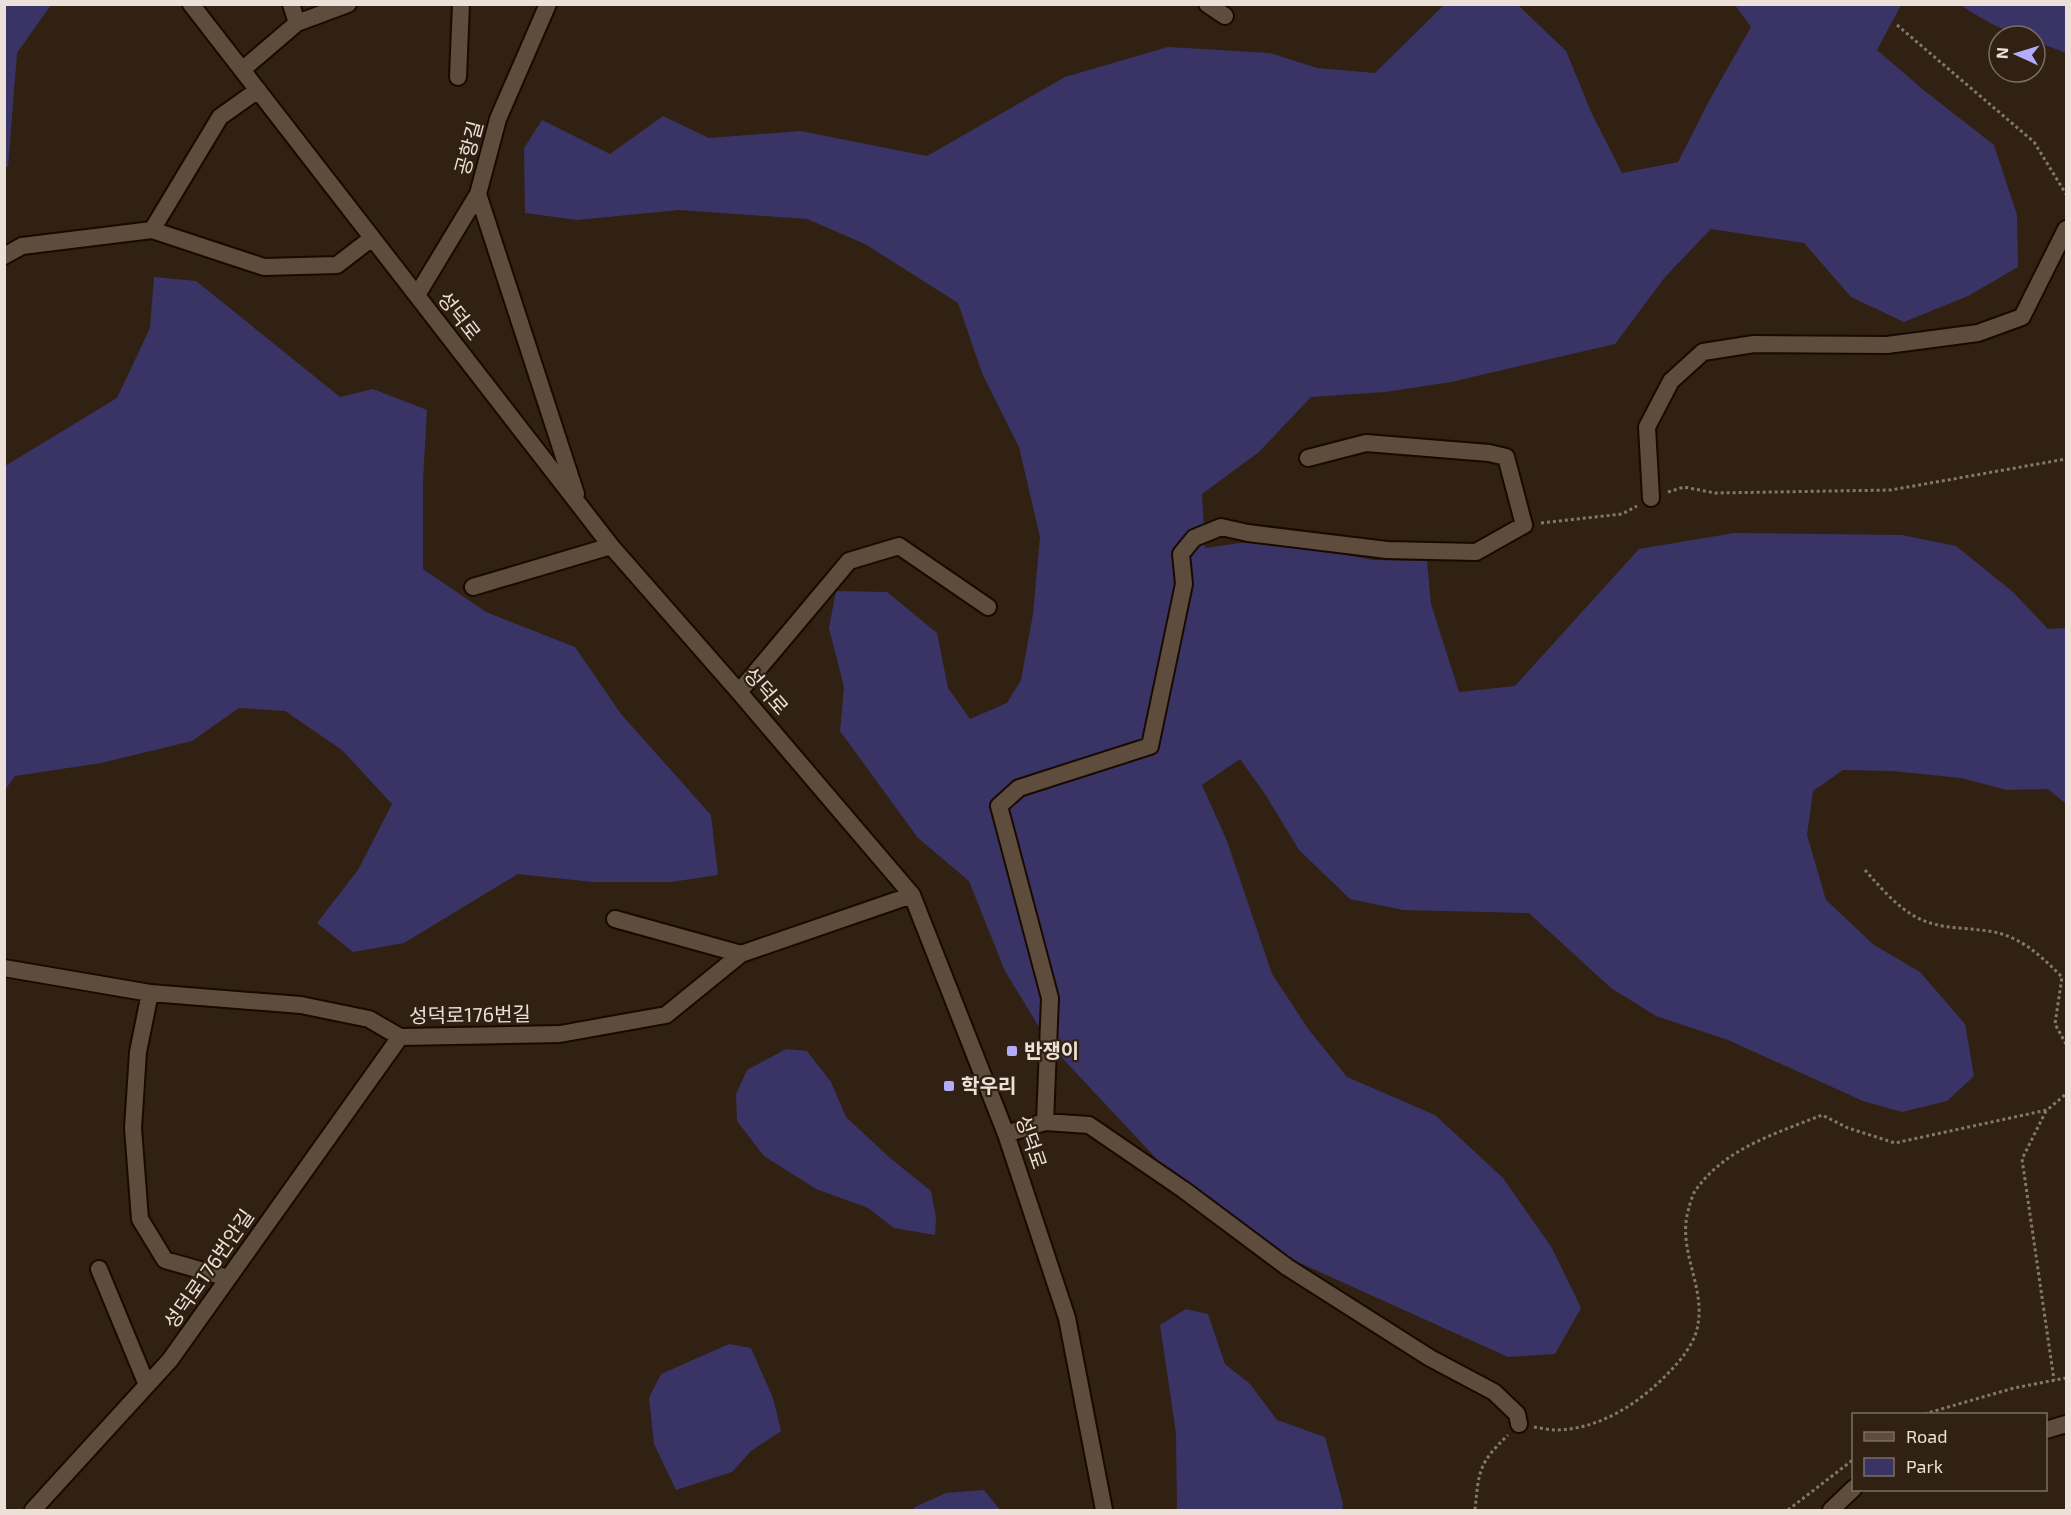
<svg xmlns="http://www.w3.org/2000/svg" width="2071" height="1515" font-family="'Exo 2','Noto Sans KR',sans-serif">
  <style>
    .green { fill: #3a3466 }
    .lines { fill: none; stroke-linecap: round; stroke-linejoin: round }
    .minor-casing { stroke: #180a01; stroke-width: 20 }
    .path { stroke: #84776b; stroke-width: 3; stroke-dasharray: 3 3; stroke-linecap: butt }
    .minor { stroke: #5e4d3d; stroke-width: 16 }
    .poi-dot { fill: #b3adf9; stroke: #302113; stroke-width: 2 }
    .labels { text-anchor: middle; stroke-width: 4.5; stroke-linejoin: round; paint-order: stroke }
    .street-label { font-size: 20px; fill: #ece1d8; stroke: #302113 }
    .poi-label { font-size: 20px; font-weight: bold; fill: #ece1d8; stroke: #302113; text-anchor: start }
  </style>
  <rect width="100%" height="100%" fill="#302113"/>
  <path class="green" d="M5 4 51 5 17 53 8 167H5Z
    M1517 4 1566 51 1592 114 1622 173 1678 162 1709 101 1751 27 1735 5H1901L1877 50 1926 92 1994 145 2017 215 2018 267 1968 296 1904 322 1851 297 1804 243 1711 229 1665 277 1615 344 1451 382 1385 392 1311 397 1259 452 1202 494 1205 548 1261 540 1374 560 1427 561 1431 604 1459 692 1515 686 1639 549 1734 533 1902 535 1956 546 2013 592 2048 629 2066 628V804L2048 789 2007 790 1961 778 1892 771 1843 770 1813 791 1807 835 1826 900 1874 945 1920 972 1965 1024 1974 1076 1947 1101 1902 1112 1863 1101 1728 1040 1656 1016 1611 988 1529 913 1403 910 1350 899 1299 850 1265 794 1240 759 1202 785 1227 841 1272 974 1309 1030 1347 1077 1435 1115 1503 1178 1552 1248 1581 1308 1555 1354 1508 1357 1249 1240 1166 1169 1050 1045 1005 971 969 881 918 838 840 731 844 687 829 628 836 591 887 592 937 633 948 688 970 719 1007 703 1021 680 1033 614 1040 537 1019 447 982 373 958 303 865 244 807 219 679 210 577 220 525 213 524 148 542 120 610 154 663 116 709 138 800 131 927 156 1065 77 1168 47 1270 53 1317 68 1375 73 1444 5Z
    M1960 5H2066V53L2035 41V36C2007 36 1983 19 1960 5Z
    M154 277 196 281 340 397 373 389 427 410 423 480V569L486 612 575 647 621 714 711 815 718 875 671 882H593L518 874 404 943 353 952 317 923 358 870 392 804 342 750 285 711 239 708 192 741 101 763 15 776 5 790V466L117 398 150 328Z
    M786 1049 807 1051 831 1082 846 1117 890 1158 931 1191 936 1217 935 1235 894 1228 868 1208 816 1189 764 1156 737 1121 736 1094 747 1070Z
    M1186 1309 1208 1314 1225 1364 1250 1384 1277 1420 1325 1437 1343 1504 1342 1510H1177L1176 1433 1160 1325Z
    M729 1344 751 1348 773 1398 781 1431 751 1451 732 1472 676 1490 654 1444 649 1398 661 1374Z
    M984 1490 1000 1510H913L915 1507 946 1493Z"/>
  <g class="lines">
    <defs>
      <path id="minor" d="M191 4 611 546 739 692 912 895 1006 1134 1067 1318 1104 1510
        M291 4 297 23
        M1207 4 1225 16
        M242 70 297 23 348 4
        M458 77 461 4
        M258 90 220 117 152 230 264 267 337 265 372 238
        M478 194 576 494
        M4 256 22 246 152 230
        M417 295 478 194 498 119 548 4
        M1651 498 1647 427 1671 381 1703 352 1754 344 1887 345 1978 333 2022 317 2066 229
        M473 587 611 546
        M739 692 849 561 899 546 988 607
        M615 919 741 954
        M4 968 150 993 301 1005 369 1019 400 1037 560 1034 666 1015 741 954 912 895
        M150 993 138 1052 133 1128 140 1219 165 1260 228 1278
        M1045 1122 1050 998 999 806 1019 788 1150 746 1184 584 1181 554 1194 538 1221 527 1248 533 1387 550 1476 552 1524 525 1506 457 1489 453 1366 443 1308 458
        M1006 1134 1045 1122 1089 1125 1184 1190 1287 1267 1430 1358 1494 1392 1517 1414 1519 1424
        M99 1269 147 1385
        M2046 1430 2066 1424
        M33 1510 170 1360 400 1037
        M1831 1510 1854 1488"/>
    </defs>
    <use href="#minor" class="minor-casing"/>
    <path class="path" d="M1897 25 2034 142 2066 194
      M1668 492 1684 487 1715 493 1891 490 2066 459
      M1541 523 1622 514 1637 506
      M1865 870C1880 887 1896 906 1916 917 1943 932 1975 926 2002 934 2027 942 2044 959 2062 977L2055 1024 2066 1044
      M2046 1111 2022 1159 2054 1380
      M1924 1414 2014 1388 2066 1378
      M1534 1427C1541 1428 1549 1430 1556 1430 1603 1429 1644 1400 1674 1367 1684 1356 1696 1340 1698 1324 1705 1285 1676 1248 1689 1208 1690 1203 1692 1196 1695 1191 1725 1148 1775 1134 1822 1115L1848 1128 1895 1143 2047 1110 2066 1094
      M1475 1510C1479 1471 1478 1464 1508 1435
      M1788 1510 1854 1459"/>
    <use href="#minor" class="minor"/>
  </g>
  <g class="poi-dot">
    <rect x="1006" y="1045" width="12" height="12" rx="3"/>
    <rect x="943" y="1080" width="12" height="12" rx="3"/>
  </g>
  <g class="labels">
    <g class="street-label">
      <text transform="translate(469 148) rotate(-75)" y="7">공항길</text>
      <text transform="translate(459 316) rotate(52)" y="7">성덕로</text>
      <text transform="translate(766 691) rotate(49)" y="7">성덕로</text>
      <text transform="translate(470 1015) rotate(-1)" y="7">성덕로176번길</text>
      <text transform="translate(1031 1142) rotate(71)" y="7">성덕로</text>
      <text transform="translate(209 1269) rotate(-55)" y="7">성덕로176번안길</text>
    </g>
    <g class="poi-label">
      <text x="1024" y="1058">반쟁이</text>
      <text x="961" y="1093">학우리</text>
    </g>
  </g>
  <rect width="2071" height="1515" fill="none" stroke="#ece1d8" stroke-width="12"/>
  <rect x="1852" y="1413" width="195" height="78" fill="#302113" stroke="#7b6e62" stroke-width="1.5"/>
  <rect x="1864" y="1432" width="30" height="9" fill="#5e4d3d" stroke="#7b6e62" stroke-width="1.5"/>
  <text x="1906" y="1443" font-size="18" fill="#ece1d8">Road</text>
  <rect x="1864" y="1458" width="30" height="18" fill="#3a3466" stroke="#7b6e62" stroke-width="1.5"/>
  <text x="1906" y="1473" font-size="18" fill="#ece1d8">Park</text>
  <g transform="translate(2017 54) rotate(274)"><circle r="28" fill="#302113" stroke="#7b6e62" stroke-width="1.5"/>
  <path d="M0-4.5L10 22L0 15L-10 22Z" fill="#b3adf9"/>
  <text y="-9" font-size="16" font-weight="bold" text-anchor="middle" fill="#ece1d8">N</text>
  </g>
</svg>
